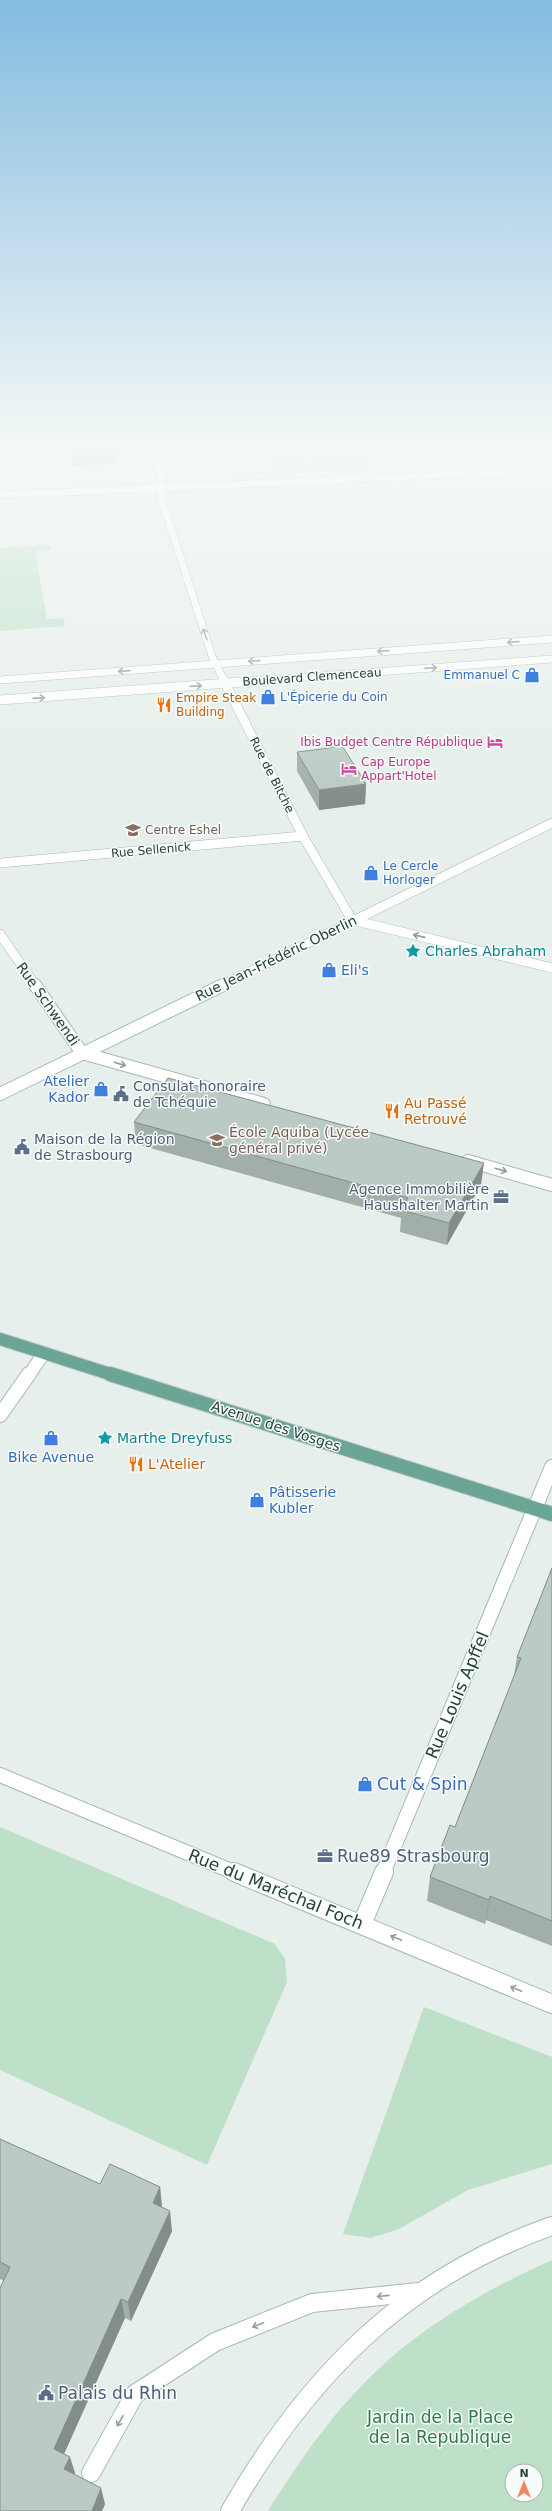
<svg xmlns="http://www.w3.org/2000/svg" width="552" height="2511" font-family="'DejaVu Sans',sans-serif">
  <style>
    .green { fill: #bfe0c8; fill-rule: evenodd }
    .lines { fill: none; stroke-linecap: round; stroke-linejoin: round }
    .street-far4-casing { stroke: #a8b8b2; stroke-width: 8 }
    .street-far3-casing { stroke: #a8b8b2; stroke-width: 10 }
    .street-far2-casing { stroke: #a8b8b2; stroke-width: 14 }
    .street-far1-casing { stroke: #a8b8b2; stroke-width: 16 }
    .street-casing { stroke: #a8b8b2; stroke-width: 20 }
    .secondary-far2-casing { stroke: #a4bbb3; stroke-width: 8 }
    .secondary-far1-casing { stroke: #a4bbb3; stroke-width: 10 }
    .secondary-casing { stroke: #a4bbb3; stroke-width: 20 }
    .primary-far1-casing { stroke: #c2cac8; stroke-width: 14 }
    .primary-casing { stroke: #c2cac8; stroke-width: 16 }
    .street-far4 { stroke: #fff; stroke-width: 7 }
    .street-far3 { stroke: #fff; stroke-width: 9 }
    .street-far2 { stroke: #fff; stroke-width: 12 }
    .street-far1 { stroke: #fff; stroke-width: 14 }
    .street { stroke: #fff; stroke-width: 18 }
    .secondary-far2 { stroke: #fff; stroke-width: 7 }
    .secondary-far1 { stroke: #fff; stroke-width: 9 }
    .secondary { stroke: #fff; stroke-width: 18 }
    .primary-far1 { stroke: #6aa596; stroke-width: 12 }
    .primary { stroke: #6aa596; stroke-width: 14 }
    .wall { fill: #a1aea9 }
    .shaded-wall { fill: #838d89 }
    .building { fill: #bbcac4; stroke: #838d89 }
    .oneway { stroke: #92a09c }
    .labels { text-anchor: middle; stroke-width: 3; stroke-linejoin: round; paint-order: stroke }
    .far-shop-label { font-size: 12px; fill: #366cbe; stroke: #f7fbf9; text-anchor: start }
    .far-street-label { font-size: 12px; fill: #24423a; stroke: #f7fbf9 }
    .far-food-label { font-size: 12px; fill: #c56008; stroke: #f7fbf9; text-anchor: start }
    .far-hotel-label { font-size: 12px; fill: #b23c85; stroke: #f7fbf9; text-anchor: end }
    .far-education-label { font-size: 12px; fill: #785e54; stroke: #f7fbf9; text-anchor: start }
    .culture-label { font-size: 14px; fill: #0d838f; stroke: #f7fbf9; text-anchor: start }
    .street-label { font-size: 14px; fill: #24423a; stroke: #f7fbf9 }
    .shop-label { font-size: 14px; fill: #366cbe; stroke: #f7fbf9; text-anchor: start }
    .service-label { font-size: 14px; fill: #4e5e75; stroke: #f7fbf9; text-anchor: start }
    .food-label { font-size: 14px; fill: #c56008; stroke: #f7fbf9; text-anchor: start }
    .education-label { font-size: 14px; fill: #785e54; stroke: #f7fbf9; text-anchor: start }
    .near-street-label { font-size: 17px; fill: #24423a; stroke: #f7fbf9 }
    .near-shop-label { font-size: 17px; fill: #366cbe; stroke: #f7fbf9; text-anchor: start }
    .near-service-label { font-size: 17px; fill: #4e5e75; stroke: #f7fbf9; text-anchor: start }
    .near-park-label { font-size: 17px; fill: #2d7a4b; stroke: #f7fbf9 }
  </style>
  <rect width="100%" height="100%" fill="#e6efeb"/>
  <path class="green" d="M297 444V453L288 459 272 461 268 458 266 451 294 452 292 446Z
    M301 444H337C327 465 292 466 273 467V463C284 463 306 461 301 444Z
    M344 444H360L371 469 233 475V472C256 471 337 473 344 444Z
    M50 545 51 549 35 551 47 619 63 618 65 626 0 631V548Z
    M0 1827 275 1944 285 1959 287 1982 207 2165 0 2070Z
    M424 2007 552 2057V2164L468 2190 399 2229 371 2238 343 2234Z
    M552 2260V2511H268C301 2458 338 2405 385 2363 434 2319 492 2287 552 2260ZM512 2471H536V2495H512Z"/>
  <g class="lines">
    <defs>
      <path id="street-far4" d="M153 444 161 480 160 494 213 659 225 682
        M0 495 552 470"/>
      <path id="street-far3" d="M224 681 303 836 352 920 552 968
        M0 863 303 836
        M0 934 36 986
        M221 986 552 823"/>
      <path id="street-far2" d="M35 985 82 1053 264 1104
        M0 1094 223 985
        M468 1161 552 1185
        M29 1375 44 1353"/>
      <path id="street-far1" d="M0 1415 29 1374
        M0 1775 236 1873
        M383 1873 552 1467"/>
      <path id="street" d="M234 1872 552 2004
        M362 1924 384 1872
        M91 2473 135 2394 215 2342 312 2303 419 2292"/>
      <path id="secondary-far2" d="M0 680 552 639
        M242 682 552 659"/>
      <path id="secondary-far1" d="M0 700 255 681"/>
      <path id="secondary" d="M230 2511C307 2377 403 2278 552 2226"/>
      <path id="primary-far1" d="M0 1339 113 1375"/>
      <path id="primary" d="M110 1374 552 1514"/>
    </defs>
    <use href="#street-far4" class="street-far4-casing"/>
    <use href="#street-far3" class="street-far3-casing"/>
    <use href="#street-far2" class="street-far2-casing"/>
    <use href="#street-far1" class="street-far1-casing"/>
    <use href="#street" class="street-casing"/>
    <use href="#secondary-far2" class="secondary-far2-casing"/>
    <use href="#secondary-far1" class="secondary-far1-casing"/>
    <use href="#secondary" class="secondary-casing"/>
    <use href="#primary-far1" class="primary-far1-casing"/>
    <use href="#primary" class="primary-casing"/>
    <use href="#street-far4" class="street-far4"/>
    <use href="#street-far3" class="street-far3"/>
    <use href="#street-far2" class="street-far2"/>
    <use href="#street-far1" class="street-far1"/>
    <use href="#street" class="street"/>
    <use href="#secondary-far2" class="secondary-far2"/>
    <use href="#secondary-far1" class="secondary-far1"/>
    <use href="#secondary" class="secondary"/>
    <use href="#primary-far1" class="primary-far1"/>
    <use href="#primary" class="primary"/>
  </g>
  <path class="wall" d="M69 444 118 447 119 464 71 466Z
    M297 752 366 784 365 804 319 810 297 771Z
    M134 1122 481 1185 447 1245 400 1232 401 1218 136 1144Z
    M552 1568V1946L486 1920 485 1924 427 1901 430 1877 455 1827 514 1676 517 1657Z
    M0 2139 100 2184 160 2187 162 2207 172 2231 131 2321 125 2318 64 2454 75 2473 74 2474 105 2504 102 2511H0L4 2281 0 2279Z"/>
  <path class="shaded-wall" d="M366 784 365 804 319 810V790Z
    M484 1163 481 1185 447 1245 449 1223Z
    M490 1896 486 1920 485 1924 489 1900Z
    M160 2187 162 2208 153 2203Z
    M170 2211 172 2231 131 2321 128 2302Z
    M121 2299 125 2318 59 2465 54 2449Z
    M70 2457 75 2473 69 2486 64 2469Z
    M101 2488 105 2504 102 2511H92Z"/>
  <path class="building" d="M70 444H117L118 447 70 449Z
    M341 744 366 784 319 790 297 752 330 748Z
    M168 1078 484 1163 449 1223 401 1210 408 1198 134 1122Z
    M552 1568V1921L490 1896 489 1900 430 1877 450 1825 455 1827 521 1658 517 1657Z
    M0 2139 100 2184 110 2164 160 2187 153 2203 170 2211 128 2302 121 2299 54 2449 70 2457 64 2469 101 2488 92 2511H0V2288L10 2267 0 2262Z"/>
  <defs><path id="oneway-shaft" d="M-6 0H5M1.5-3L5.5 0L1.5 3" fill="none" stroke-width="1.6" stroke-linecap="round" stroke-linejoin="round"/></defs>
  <g class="oneway">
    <use href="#oneway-shaft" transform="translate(205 634) rotate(-108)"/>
    <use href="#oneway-shaft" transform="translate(513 642) rotate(176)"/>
    <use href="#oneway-shaft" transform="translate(383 651) rotate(176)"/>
    <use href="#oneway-shaft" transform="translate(254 661) rotate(176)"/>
    <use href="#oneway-shaft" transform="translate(431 668) rotate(-4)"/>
    <use href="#oneway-shaft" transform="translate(124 671) rotate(176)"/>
    <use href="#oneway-shaft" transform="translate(196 686) rotate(-4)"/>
    <use href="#oneway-shaft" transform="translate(39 698) rotate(-4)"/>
    <use href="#oneway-shaft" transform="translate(419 936) rotate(-167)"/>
    <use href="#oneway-shaft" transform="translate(120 1064) rotate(16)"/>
    <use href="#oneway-shaft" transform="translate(501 1170) rotate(16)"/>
    <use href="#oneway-shaft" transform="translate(396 1938) rotate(-157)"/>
    <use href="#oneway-shaft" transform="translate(516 1989) rotate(-157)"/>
    <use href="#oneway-shaft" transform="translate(383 2296) rotate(174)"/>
    <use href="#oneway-shaft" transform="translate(258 2325) rotate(158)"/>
    <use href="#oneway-shaft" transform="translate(120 2421) rotate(119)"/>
  </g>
  <linearGradient id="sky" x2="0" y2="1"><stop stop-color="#84bce0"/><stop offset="0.56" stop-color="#f4f8f6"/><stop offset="1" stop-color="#f4f8f6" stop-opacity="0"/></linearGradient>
  <rect width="552" height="796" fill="url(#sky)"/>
  <defs>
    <symbol id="shop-bare" viewBox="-9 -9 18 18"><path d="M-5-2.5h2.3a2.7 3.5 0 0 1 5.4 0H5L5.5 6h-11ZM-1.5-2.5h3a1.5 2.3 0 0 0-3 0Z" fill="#3f7fe0" stroke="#f7fbf9" stroke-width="2.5" paint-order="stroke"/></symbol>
    <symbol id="restaurant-bare" viewBox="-9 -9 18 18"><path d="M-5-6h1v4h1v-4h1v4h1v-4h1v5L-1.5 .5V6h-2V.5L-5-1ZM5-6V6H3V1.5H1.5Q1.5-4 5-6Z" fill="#e8710a" stroke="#f7fbf9" stroke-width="2.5" paint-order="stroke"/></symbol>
    <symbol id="hotel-bare" viewBox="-9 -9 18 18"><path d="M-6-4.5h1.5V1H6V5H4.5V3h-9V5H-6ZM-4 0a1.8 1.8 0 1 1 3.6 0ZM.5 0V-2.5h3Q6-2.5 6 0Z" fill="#d1479c" stroke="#f7fbf9" stroke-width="2.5" paint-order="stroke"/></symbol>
    <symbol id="school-bare" viewBox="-9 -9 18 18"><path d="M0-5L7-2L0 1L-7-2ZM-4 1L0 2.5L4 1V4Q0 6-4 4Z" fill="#8d6e63" stroke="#f7fbf9" stroke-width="2.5" paint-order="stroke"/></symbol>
    <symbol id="sight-bare" viewBox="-9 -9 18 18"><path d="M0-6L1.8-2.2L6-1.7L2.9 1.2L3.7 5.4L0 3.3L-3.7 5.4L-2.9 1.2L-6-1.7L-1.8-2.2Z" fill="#0f9aa8" stroke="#f7fbf9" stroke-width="2.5" paint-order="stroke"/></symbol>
    <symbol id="civic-bare" viewBox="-9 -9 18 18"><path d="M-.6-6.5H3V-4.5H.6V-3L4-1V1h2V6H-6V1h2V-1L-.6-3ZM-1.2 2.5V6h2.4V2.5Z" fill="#5c6f8a" stroke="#f7fbf9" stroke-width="2.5" paint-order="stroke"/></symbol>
    <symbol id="office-bare" viewBox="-9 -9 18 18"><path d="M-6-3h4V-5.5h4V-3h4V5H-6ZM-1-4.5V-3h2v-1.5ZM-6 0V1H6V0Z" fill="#5c6f8a" stroke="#f7fbf9" stroke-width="2.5" paint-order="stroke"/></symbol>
  </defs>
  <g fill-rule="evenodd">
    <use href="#shop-bare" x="521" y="664" width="22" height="22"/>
    <use href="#shop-bare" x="257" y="686" width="22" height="22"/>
    <use href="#restaurant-bare" x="153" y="694" width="22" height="22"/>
    <use href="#hotel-bare" x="484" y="731" width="22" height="22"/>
    <use href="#hotel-bare" x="338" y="758" width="22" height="22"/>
    <use href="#school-bare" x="122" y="819" width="22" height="22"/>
    <use href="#shop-bare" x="360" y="862" width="22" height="22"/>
    <use href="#sight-bare" x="402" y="940" width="22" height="22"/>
    <use href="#shop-bare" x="318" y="959" width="22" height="22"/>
    <use href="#shop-bare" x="90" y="1078" width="22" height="22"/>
    <use href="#civic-bare" x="110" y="1083" width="22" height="22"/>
    <use href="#restaurant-bare" x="381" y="1100" width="22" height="22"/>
    <use href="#school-bare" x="206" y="1129" width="22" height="22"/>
    <use href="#civic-bare" x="11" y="1136" width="22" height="22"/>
    <use href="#office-bare" x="490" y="1186" width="22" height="22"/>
    <use href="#shop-bare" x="40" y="1427" width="22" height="22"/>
    <use href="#sight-bare" x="94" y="1427" width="22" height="22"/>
    <use href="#restaurant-bare" x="125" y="1453" width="22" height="22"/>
    <use href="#shop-bare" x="246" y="1489" width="22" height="22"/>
    <use href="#shop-bare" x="354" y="1773" width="22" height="22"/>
    <use href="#office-bare" x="314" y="1845" width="22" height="22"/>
    <use href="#civic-bare" x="35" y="2382" width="22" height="22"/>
  </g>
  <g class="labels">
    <g class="far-shop-label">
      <text x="520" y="679" text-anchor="end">Emmanuel C</text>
      <text x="280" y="701">L'Épicerie du Coin</text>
      <text x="383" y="870">Le Cercle<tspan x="383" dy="14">Horloger</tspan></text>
    </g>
    <g class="far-street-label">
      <text transform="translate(312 677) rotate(-4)" y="4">Boulevard Clemenceau</text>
      <text transform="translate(272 775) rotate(63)" y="4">Rue de Bitche</text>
      <text transform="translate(151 850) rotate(-5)" y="4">Rue Sellenick</text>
    </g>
    <g class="far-food-label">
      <text x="176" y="702">Empire Steak<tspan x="176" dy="14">Building</tspan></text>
    </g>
    <g class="far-hotel-label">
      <text x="483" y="746">Ibis Budget Centre République</text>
      <text x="361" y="766" text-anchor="start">Cap Europe<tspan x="361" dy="14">Appart'Hotel</tspan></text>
    </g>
    <g class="far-education-label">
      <text x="145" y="834">Centre Eshel</text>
    </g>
    <g class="culture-label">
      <text x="425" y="956">Charles Abraham</text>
      <text x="117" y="1443">Marthe Dreyfuss</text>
    </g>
    <g class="street-label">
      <text transform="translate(276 958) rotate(-26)" y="5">Rue Jean-Frédéric Oberlin</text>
      <text transform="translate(48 1004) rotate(55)" y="5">Rue Schwendi</text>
      <text transform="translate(276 1426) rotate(18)" y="5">Avenue des Vosges</text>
    </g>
    <g class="shop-label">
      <text x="341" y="975">Eli's</text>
      <text x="89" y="1086" text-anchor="end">Atelier<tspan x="89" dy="16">Kador</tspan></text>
      <text x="51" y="1462" text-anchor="middle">Bike Avenue</text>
      <text x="269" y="1497">Pâtisserie<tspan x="269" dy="16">Kubler</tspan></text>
    </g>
    <g class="service-label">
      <text x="133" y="1091">Consulat honoraire<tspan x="133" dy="16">de Tchéquie</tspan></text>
      <text x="34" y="1144">Maison de la Région<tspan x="34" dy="16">de Strasbourg</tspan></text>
      <text x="489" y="1194" text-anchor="end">Agence Immobilière<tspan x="489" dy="16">Haushalter Martin</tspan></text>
    </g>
    <g class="food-label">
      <text x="404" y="1108">Au Passé<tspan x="404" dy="16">Retrouvé</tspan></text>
      <text x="148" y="1469">L'Atelier</text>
    </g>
    <g class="education-label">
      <text x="229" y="1137">École Aquiba (Lycée<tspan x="229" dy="16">général privé)</tspan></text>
    </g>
    <g class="near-street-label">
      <text transform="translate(457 1695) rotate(-67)" y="6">Rue Louis Apffel</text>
      <text transform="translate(276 1889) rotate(22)" y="6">Rue du Maréchal Foch</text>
    </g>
    <g class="near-shop-label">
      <text x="377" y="1790">Cut &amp; Spin</text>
    </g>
    <g class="near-service-label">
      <text x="337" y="1862">Rue89 Strasbourg</text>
      <text x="58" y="2399">Palais du Rhin</text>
    </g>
    <g class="near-park-label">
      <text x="440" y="2423">Jardin de la Place<tspan x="440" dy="20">de la Republique</tspan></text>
    </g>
  </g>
  <g transform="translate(524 2483)"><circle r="19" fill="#f7fbf9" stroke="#a3b1ad"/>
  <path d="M0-3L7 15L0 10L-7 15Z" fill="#f4845f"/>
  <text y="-6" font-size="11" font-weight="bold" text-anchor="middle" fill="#24423a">N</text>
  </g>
</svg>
